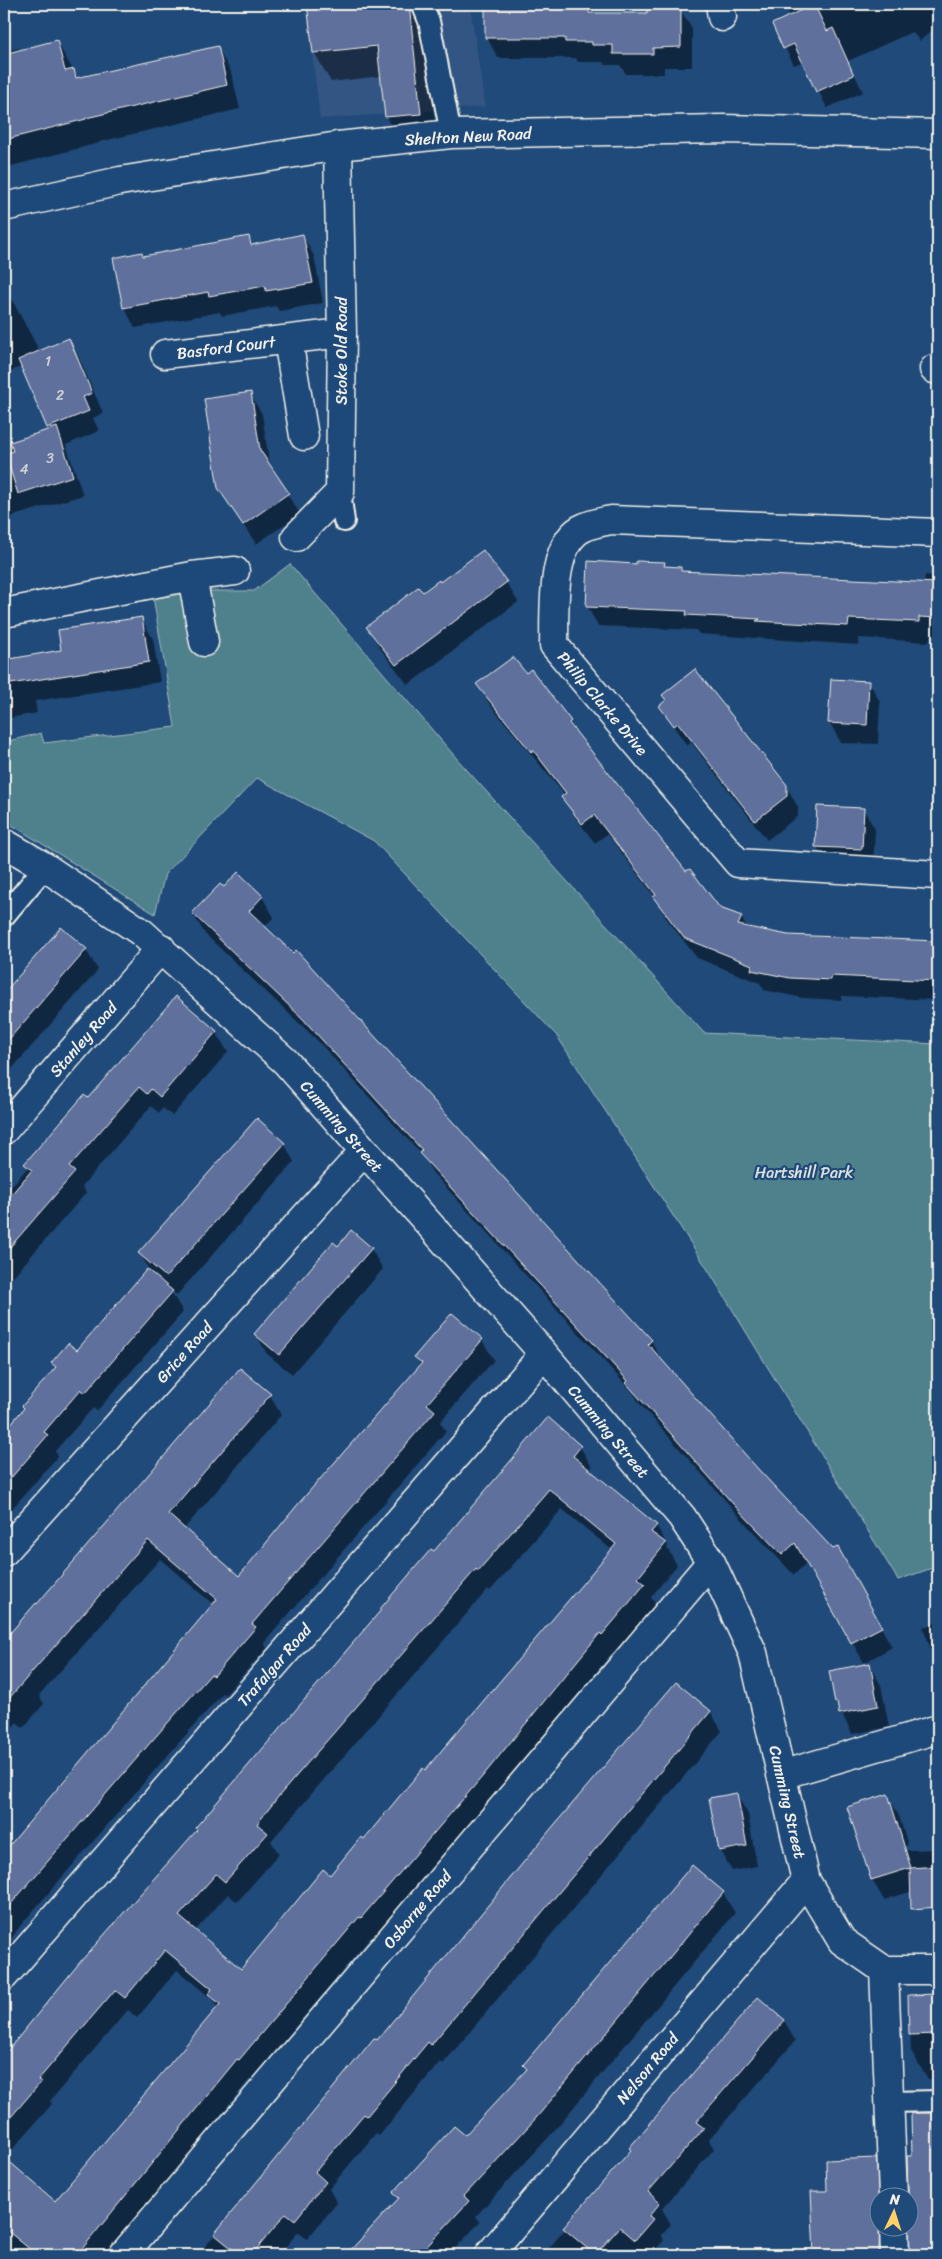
<svg xmlns="http://www.w3.org/2000/svg" width="942" height="2259" font-family="Sriracha,sans-serif">
  <style>
    .built { fill: #325584 }
    .green { fill: #50818d; stroke: #a2b9ba }
    .shadow { fill: #0007; fill-rule: evenodd }
    .building { fill: #5e6f9d; stroke: #f4f1e8; fill-rule: evenodd }
    .lines { fill: none; stroke-linecap: round; stroke-linejoin: round }
    .lane-casing { stroke: #f4f1e8; stroke-width: 24 }
    .street-casing { stroke: #f4f1e8; stroke-width: 31 }
    .secondary-casing { stroke: #f4f1e8; stroke-width: 31 }
    .lane { stroke: #1f4a7a; stroke-width: 20 }
    .street { stroke: #1f4a7a; stroke-width: 28 }
    .secondary { stroke: #1f4a7a; stroke-width: 28 }
    .labels { text-anchor: middle; stroke-width: 4.5; stroke-linejoin: round; paint-order: stroke }
    .number-label { font-size: 14px; fill: #ced0d5 }
    .street-label { font-size: 16px; fill: #f4f1e8; stroke: #1f4a7a }
    .park-label { font-size: 16px; fill: #dbe0da; stroke: #1f4a7a }
  </style>
  <rect width="100%" height="100%" fill="#1f4a7a"/>
  <filter id="ink" filterUnits="userSpaceOnUse"><feTurbulence type="fractalNoise" baseFrequency=".02" numOctaves="2"/><feDisplacementMap in="SourceGraphic" scale="10" xChannelSelector="R" yChannelSelector="G"/><feConvolveMatrix kernelMatrix="1 2 1 2 8 2 1 2 1" color-interpolation-filters="sRGB"/></filter>
  <g filter="url(#ink)">
    <path class="built" d="M306 4H470L485 107 320 119Z"/>
    <path class="green" d="M290 564 458 760 704 1033 938 1044V1566L898 1580 710 1273 557 1036 374 841 257 778 165 874 155 914 4 820V742L41 733 44 743 175 727 152 591H254Z"/>
    <path class="shadow" d="M309 4H417L423 14 437 143 403 146 386 117 382 76 331 82 314 52Z
      M486 4H589L595 15H648L680 9 692 29V67H664V74H626L620 65H605L603 62H578L576 58H498L487 38Z
      M780 4H938V25L920 41 912 32 848 61 863 92 827 108 804 61 794 65 773 25 792 16Z
      M57 42 78 79 217 47 231 72 240 109 99 142V143L4 168V52L19 48 20 51Z
      M303 236 314 256 323 303 279 311 276 306 222 316 220 312 135 328 124 307 142 253 144 257 248 237 253 245Z
      M4 285 40 352 69 340 80 360 103 413 93 418 99 431 66 445 83 495 4 519V445L49 431 22 366 4 375Z
      M250 394 262 414 270 468 300 514 256 544 219 488Z
      M664 563 666 567 680 568 683 573 924 583 925 575 938 576V636H930L929 642 859 638V645L699 634 696 630 598 626 587 606 637 565Z
      M506 582 518 602 408 685 379 647 368 627 423 594Z
      M141 618 153 639 160 682 35 701 37 713 4 719V657L6 661 63 651Z
      M531 671 570 722 580 739 686 873 719 909 741 917 747 928 787 936 938 942V1000L842 996V1000L803 998 764 990 760 983 697 958 666 918 655 897 607 834 595 843 575 817 563 797 565 795 490 705 478 684 526 675Z
      M869 682 880 702 878 744 841 743 830 723Z
      M660 706 786 786 798 807V816L767 840 691 742 687 746Z
      M938 785V862L936 859Z
      M863 809 875 829 873 869 828 867 817 847Z
      M224 889 262 897 274 917 264 927 651 1340 662 1361 757 1470 849 1569 892 1647 864 1663 807 1562 794 1575 747 1525 639 1403 634 1394 433 1173 423 1156 316 1039 205 934 193 914Z
      M61 929 86 950 98 970 4 1078V995Z
      M177 998 216 1032 228 1052 172 1116 163 1108 159 1113 151 1106 82 1186 86 1193 4 1287V1195L28 1167 26 1164 88 1100Z
      M284 1143 294 1162 177 1295 170 1290 183 1312 97 1411 93 1408 55 1451 58 1456 4 1518V1432L56 1369 52 1363 77 1352 149 1270 140 1253Z
      M338 1247 371 1249 383 1269 292 1374 267 1354 256 1334Z
      M452 1314 482 1340 494 1360 440 1422 446 1431 264 1643 267 1648 225 1695 223 1693 161 1763 20 1926 11 1939 14 1945 4 1958V1855L214 1605 160 1559 39 1695 44 1704 23 1728 17 1722 4 1737V1644L240 1369 270 1395 281 1415 184 1529 239 1578 421 1366 416 1357Z
      M580 1447 592 1467 589 1471 656 1525 668 1546 667 1548 677 1565 651 1597 656 1605 615 1655 612 1653 493 1798 373 1938 371 1937 251 2080 250 2079 106 2255H4V2057L82 1962 198 1831 434 1553ZM562 1509 612 1550 425 1772 364 1841 241 1971 195 1931 228 1894 237 1902 279 1854 271 1841 488 1589 490 1591ZM177 1970 212 1999 218 2009 55 2203 4 2159 52 2104 50 2101 128 2010 137 2018Z
      M938 1623V1670L923 1627Z
      M869 1665 881 1685 889 1727 852 1734 836 1702Z
      M710 1711 722 1731 443 2064 440 2062 379 2136 376 2133 329 2189 337 2203 307 2239 298 2232 279 2255H198L374 2040 377 2042Z
      M736 1794 748 1814 757 1866 732 1871 720 1851 710 1799Z
      M887 1795 899 1816 908 1845 890 1851 938 1849V1883L884 1900 872 1880 864 1852Z
      M723 1893 735 1913 548 2138 476 2216 480 2222 449 2255H348L399 2200 395 2193 465 2137 527 2070 524 2066Z
      M938 1995V2080H928L911 2051 909 1996Z
      M784 2020 795 2041 709 2140 714 2149 662 2209 671 2224 661 2235 664 2240 651 2255H642L632 2247 624 2255H543L632 2151Z
      M938 2113V2255H912L911 2235 906 2226H910L914 2157 912 2115Z
      M875 2159 892 2188 880 2196V2226H898L896 2255H803H815L829 2192Z"/>
    <path class="building" d="M307 4H409L421 114 385 117 377 46 313 53Z
      M485 4H589V13H647V8L681 7V47L653 48V54H613V45H592V42H565V38H485Z
      M814 4 827 31 833 28 854 75 816 92 794 44 783 49 772 24Z
      M57 40 65 71 74 69 76 78 218 46 227 85 86 118V119L4 140V54Z
      M303 234 313 283 266 291 265 286 209 296 208 292 123 308 113 258 142 252 143 256 249 236 251 245Z
      M69 338 92 393 83 397 89 411 47 428 18 360Z
      M251 392 260 450 289 493 243 525 218 488 204 399Z
      M57 427 73 476 18 494 5 453 13 451 10 442Z
      M483 550 507 582 396 665 366 627 418 587 423 592 439 580 440 582Z
      M588 561 636 564V561L665 562 664 566 681 567V571L938 583V618L919 617V622L849 619 848 626 756 621 760 619 686 615 687 611 586 607Z
      M142 617 149 662 4 685V660L61 650 58 630Z
      M513 657 526 673 531 669 571 721 569 723 686 871 690 869 720 908 742 916 738 925 788 935 938 941V981L831 976V980L790 978 751 970 752 965 684 938 653 897 656 895 594 815 582 824 561 797 566 793 533 750 531 752 476 684Z
      M695 669 787 785V796L755 821 678 723 674 726 659 706 666 700 662 695Z
      M831 679 869 681 867 725 828 723Z
      M817 806 864 808 862 849 815 847Z
      M238 872 263 896 249 911 293 953 296 950 652 1340 648 1344 758 1469 833 1549 838 1547 882 1627 851 1643 795 1543 782 1555 734 1505 626 1383 628 1381 419 1153 422 1150 303 1019 192 913 220 884 224 887Z
      M61 927 87 949 4 1045V993Z
      M176 996 217 1031 160 1097 151 1089 147 1094 139 1087 69 1167 75 1172 4 1254V1203L32 1170 24 1164 84 1095 88 1098Z
      M257 1118 285 1143 166 1277 138 1253Z
      M351 1230 372 1248 279 1355 254 1334 333 1242 338 1246Z
      M147 1269 173 1291 85 1393 81 1389 44 1432 48 1435 4 1486V1432L24 1408 22 1406 56 1367 51 1363 68 1343 77 1350Z
      M452 1313 483 1339 427 1404 435 1411 252 1624 256 1627 214 1676 211 1674 150 1743 4 1912V1852L217 1599 148 1540 4 1704V1640L36 1603 37 1604 240 1368 271 1394 168 1514 239 1576 299 1503 422 1363 414 1357Z
      M548 1417 581 1446 573 1456 657 1525 651 1532 666 1543 638 1578 645 1584 602 1635 600 1633 482 1777 361 1918 359 1917 239 2060 237 2059 77 2255H37L4 2228V2157L55 2201 220 2004 208 1994 212 1989 165 1950 125 1998 115 1990 38 2080 41 2082 4 2125V2055L81 1961 197 1830 195 1828 381 1610 380 1609 431 1549 434 1551ZM549 1489 616 1544 425 1770 423 1768 364 1839 361 1837 330 1875 323 1869 241 1969 179 1916 216 1874 225 1882 268 1833 257 1824 278 1797 476 1569 478 1571Z
      M870 1663 878 1706 839 1714 837 1702 835 1703 829 1671Z
      M676 1682 711 1711 431 2045 428 2042 367 2116 364 2114 315 2172 326 2182 295 2220 286 2213 252 2255H240L214 2234 374 2038 377 2040 555 1824Z
      M737 1793 747 1846 719 1851 709 1798Z
      M888 1794 911 1868 938 1866V1907L911 1909 910 1868 871 1880 847 1807Z
      M692 1865 724 1892 537 2117 464 2196 469 2201 419 2255H346L399 2198 393 2193 454 2126 465 2135 527 2069 523 2065Z
      M938 1994V2034L909 2035 908 1995Z
      M758 1997 785 2020 696 2122 704 2128 648 2192 660 2203 649 2216 653 2219 635 2240 620 2227 595 2255 563 2228 631 2150 629 2148Z
      M911 2113H938V2255H910L907 2156H912Z
      M876 2158 880 2204 879 2255H814L811 2191H827L826 2160Z"/>
    <g class="lines">
      <defs>
        <path id="lane" d="M422 4 429 21 451 134
          M340 492 344 521
          M4 916 45 867
          M889 2102 938 2101"/>
        <path id="street" d="M720 4 722 17
          M288 340 304 436
          M165 354 342 333
          M934 369H938
          M938 533 611 520C603 522 593 523 585 527 549 541 555 613 554 645L738 863 938 875
          M296 537 340 492 342 333 338 146
          M192 576 204 642
          M4 613 192 576 235 571
          M4 843 45 867 141 932 285 1061 544 1354 682 1517 711 1562 753 1653 806 1881 842 1941 884 1970 893 2196
          M4 1130 161 948
          M4 1552 364 1151
          M781 1775 938 1729
          M884 1970H938
          M4 1976 544 1354
          M894 2226 895 2255
          M123 2255 711 1562
          M489 2255 806 1881"/>
        <path id="secondary" d="M4 207 120 181 338 146 451 134 722 129 938 134"/>
      </defs>
      <use href="#lane" class="lane-casing"/>
      <use href="#street" class="street-casing"/>
      <use href="#secondary" class="secondary-casing"/>
      <use href="#lane" class="lane"/>
      <use href="#street" class="street"/>
      <use href="#secondary" class="secondary"/>
    </g>
  </g>
  <g class="labels">
    <g class="number-label">
      <text x="48" y="366">1</text>
      <text x="60" y="400">2</text>
      <text x="50" y="463">3</text>
      <text x="24" y="474">4</text>
    </g>
    <g class="street-label">
      <text transform="translate(468 136) rotate(-3)" y="6">Shelton New Road</text>
      <text transform="translate(226 347) rotate(-7)" y="6">Basford Court</text>
      <text transform="translate(341 351) rotate(-90)" y="6">Stoke Old Road</text>
      <text transform="translate(603 703) rotate(50)" y="6">Philip Clarke Drive</text>
      <text transform="translate(83 1039) rotate(-49)" y="6">Stanley Road</text>
      <text transform="translate(342 1126) rotate(49)" y="6">Cumming Street</text>
      <text transform="translate(184 1352) rotate(-48)" y="6">Grice Road</text>
      <text transform="translate(609 1431) rotate(50)" y="6">Cumming Street</text>
      <text transform="translate(274 1665) rotate(-49)" y="6">Trafalgar Road</text>
      <text transform="translate(788 1802) rotate(77)" y="6">Cumming Street</text>
      <text transform="translate(417 1909) rotate(-50)" y="6">Osborne Road</text>
      <text transform="translate(647 2068) rotate(-50)" y="6">Nelson Road</text>
    </g>
    <g class="park-label">
      <text x="804" y="1178">Hartshill Park</text>
    </g>
  </g>
  <rect width="942" height="2259" fill="none" stroke="#1f4a7a" stroke-width="20"/>
  <rect x="10" y="10" width="922" height="2239" fill="none" stroke="#f4f1e8" stroke-width="2" filter="url(#ink)"/>
  <g transform="translate(894 2212) rotate(4)"><circle r="24" fill="#1f4a7a" stroke="#748da6"/>
  <path d="M0-4L9 19L0 12L-9 19Z" fill="#ffd166"/>
  <text y="-8" font-size="14" font-weight="bold" text-anchor="middle" fill="#f4f1e8">N</text>
  </g>
</svg>
